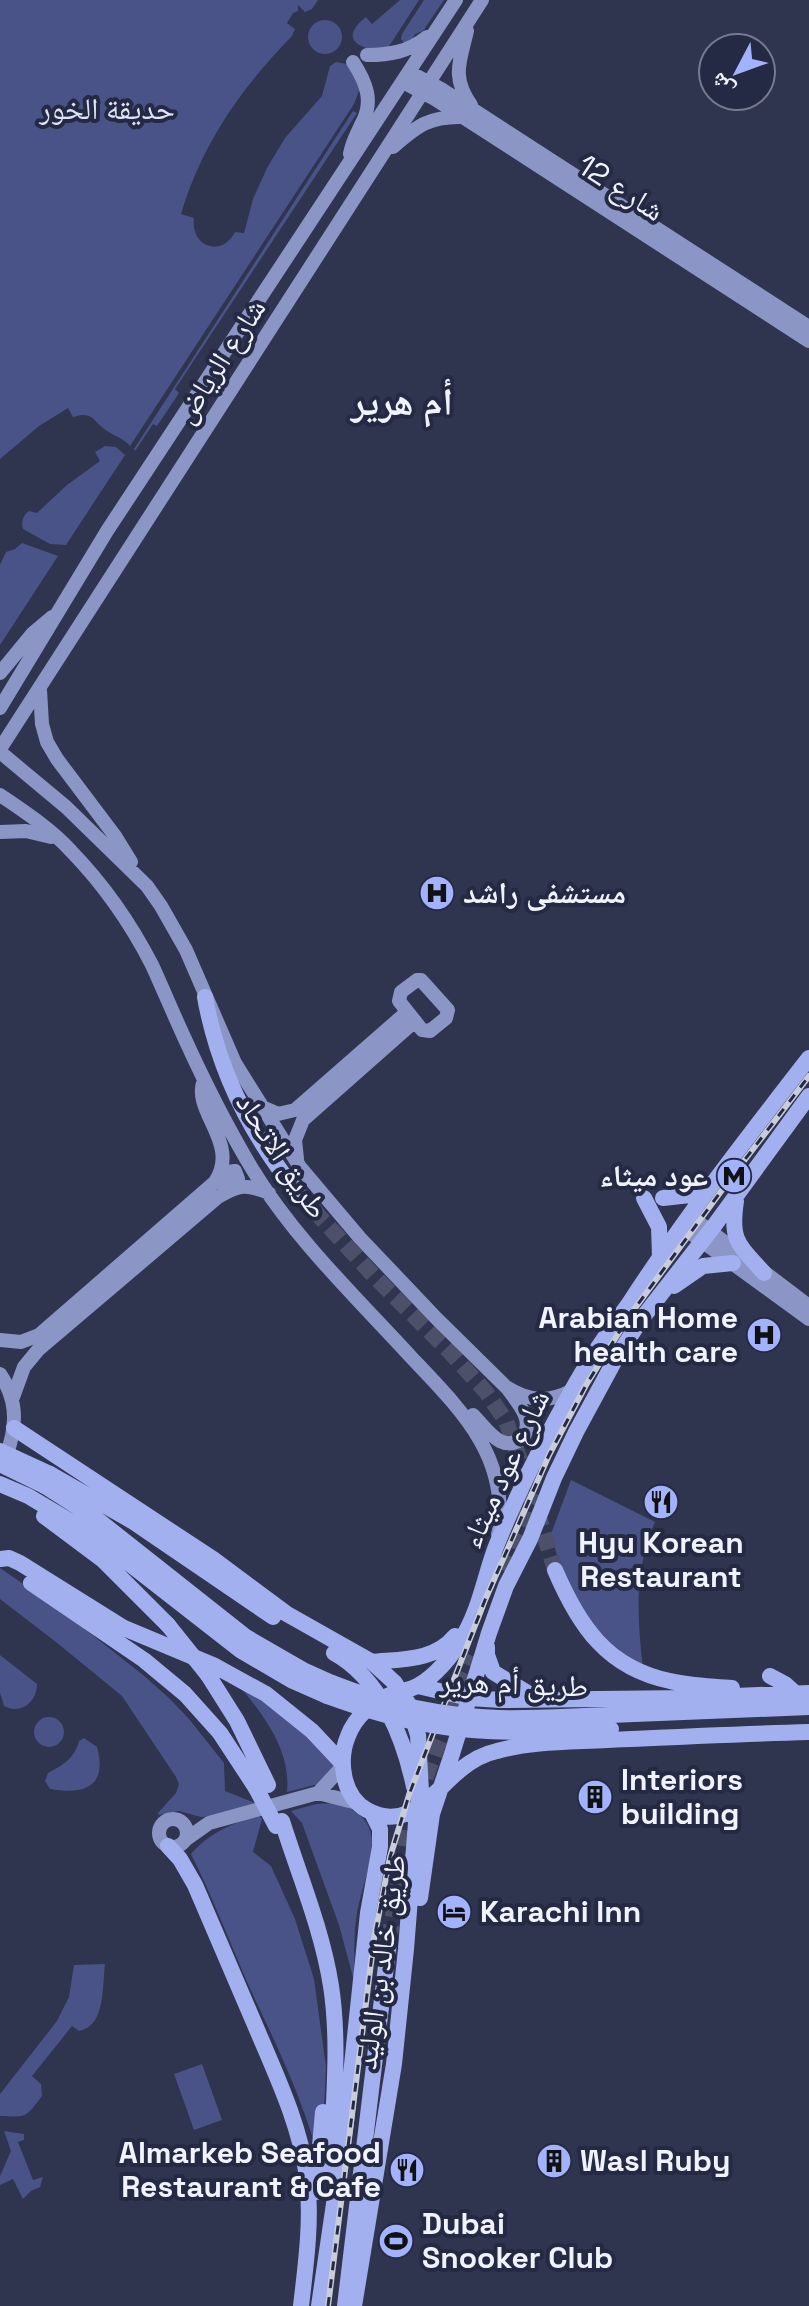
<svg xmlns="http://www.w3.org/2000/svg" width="809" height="2306" font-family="'Space Grotesk','Noto Naskh Arabic',sans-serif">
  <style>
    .green { fill: #495388 }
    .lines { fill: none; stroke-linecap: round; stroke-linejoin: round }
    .primary-tunnel { stroke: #4c5169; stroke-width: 16; stroke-dasharray: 16 8; stroke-linecap: butt }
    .secondary { stroke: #8b96c7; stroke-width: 14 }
    .primary { stroke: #a2b0ef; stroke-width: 16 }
    .rail-casing { stroke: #c9ccd9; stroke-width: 6 }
    .rail { stroke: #252a44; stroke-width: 3; stroke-dasharray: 9; stroke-linecap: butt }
    .primary-bridge { stroke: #a2b0ef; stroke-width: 16 }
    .labels { text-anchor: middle; stroke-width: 8; stroke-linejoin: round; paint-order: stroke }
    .park-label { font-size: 30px; fill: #dee3f7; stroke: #252a44 }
    .street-label { font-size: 30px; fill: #f0f3fd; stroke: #252a44 }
    .poi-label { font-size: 30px; font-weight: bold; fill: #f0f3fd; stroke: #252a44; text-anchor: start }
    .district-label { font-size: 38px; font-weight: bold; fill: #f0f3fd; stroke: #252a44 }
  </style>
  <rect width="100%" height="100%" fill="#2f344f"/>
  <path class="green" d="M0 0H318L312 9 305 12 298 5V11L293 13 287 23 295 29 292 36C241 88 202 144 181 214L194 218C190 247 222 258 235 232L244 233 253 199 267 168 285 138 322 96 330 66 336 62 346 64 361 86 354 104 130 446C123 438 116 437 107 431 93 422 94 410 73 417L68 408 39 426 0 459Z
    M400 0H419L386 51C361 50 337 40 366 17L372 24Z
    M424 0H444L423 31 415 34 411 41 404 43 401 39 402 34Z
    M308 37a17 17 0 1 1 34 0a17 17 0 1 1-34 0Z
    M353 111 357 113 175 389 179 393 157 426 153 424 135 451 134 449Z
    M105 446 116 447 125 455 66 545 50 544 23 529C21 522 23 515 29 511L37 513 67 485 100 461 95 452Z
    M22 543 58 556 0 645V565L6 552 15 549Z
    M571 1480 655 1522C634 1569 637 1618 643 1668L598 1634 563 1577 551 1534Z
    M0 1568 57 1607 143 1675 169 1698 189 1719 224 1763 225 1791 255 1803 219 1815 201 1817 179 1811 159 1815 158 1813 176 1793 179 1784 176 1777 122 1696 56 1642 0 1599Z
    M0 1655 37 1684C37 1702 21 1715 4 1706L0 1693Z
    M235 1681 286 1712 337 1767 326 1782 287 1792C291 1748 262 1713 235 1681Z
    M34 1732a15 15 0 1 1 30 0a15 15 0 1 1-30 0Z
    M84 1738 97 1747C108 1787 84 1795 50 1789L45 1781 48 1773C63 1765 74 1759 79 1741Z
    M337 1803C353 1809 367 1816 371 1834 376 1853 360 1893 357 1913 353 1935 355 1959 354 1981L339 1925 302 1823 291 1811 316 1804Z
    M259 1815 262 1819 253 1852 271 1866 295 1919 314 1979 326 2067 323 2134 316 2149C300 2092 273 2038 248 1984 229 1940 212 1896 191 1854 210 1832 232 1824 259 1815Z
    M105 1964C102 1986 106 2026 79 2031L72 2026 32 2076 41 2084 42 2096C25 2118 28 2117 0 2116V2094L57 2021 69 1997 74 1965Z
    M202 2064 222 2120 194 2130 174 2074Z
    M4 2131 24 2134V2140L18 2142 33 2180 43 2177 40 2187 31 2191 23 2199 13 2179 0 2185V2176L11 2151Z"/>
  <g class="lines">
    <path class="primary-tunnel" d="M297 1192 373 1275 448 1350 486 1392 506 1421 529 1485
      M537 1511 555 1570
      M507 1572 524 1525 532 1493
      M389 1941 407 1827 437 1747 475 1657"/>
    <path class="secondary" d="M467 31C460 61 451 77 471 105
      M367 55C390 55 408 52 427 37
      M409 72 441 89 809 327
      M403 82 435 99 809 341
      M393 147C417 126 429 116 463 117
      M350 154C352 142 357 134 362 123 374 101 366 82 353 62
      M0 673 33 633 52 617
      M40 690 42 724 47 742 57 759 115 836 131 862
      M0 708 107 531 456 0
      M0 749 482 0
      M0 752 66 807 147 886 161 906 186 950 235 1063 300 1167 360 1238 437 1319 506 1387C528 1401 548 1403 571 1391
      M0 795C25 812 51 829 71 851 103 884 131 924 152 965 163 989 173 1013 184 1037 204 1081 226 1125 251 1167 294 1238 355 1296 411 1357 460 1409 510 1456 498 1534
      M0 832 26 831 51 837
      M417 980H421L448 1010 446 1018 430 1031 422 1030 399 1001 401 992Z
      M262 1107 278 1114 295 1110 407 1012
      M297 1159 295 1140 303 1120 415 1021
      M217 1182 228 1172 235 1171 238 1179 226 1188
      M689 1215 809 1306
      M681 1226 809 1319
      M0 1340 21 1342 39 1335 215 1182C241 1143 191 1111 204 1080
      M0 1374C20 1404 16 1430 4 1463
      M13 1397 24 1367 38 1350 218 1197C240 1184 246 1184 269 1193
      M473 1415C488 1430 501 1454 523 1438 534 1419 519 1405 508 1389
      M318 1793 342 1767
      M159 1833a14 14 0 1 1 28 0a14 14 0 1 1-28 0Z
      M185 1840 209 1823 318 1793 357 1803"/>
    <path class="primary" d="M205 997C218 1070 250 1134 297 1192
      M809 1058C746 1139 684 1219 628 1305 608 1333 587 1362 571 1392 543 1442 516 1496 495 1549 484 1579 479 1612 461 1640 452 1656 435 1676 419 1685 411 1690 401 1691 392 1694 373 1701 355 1717 348 1736 338 1760 342 1796 367 1810 408 1833 433 1792 460 1770 471 1761 483 1754 497 1751 532 1741 571 1742 607 1740 675 1737 742 1734 809 1732
      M644 1198 659 1227 660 1257
      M663 1198 690 1195 707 1186
      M736 1201C730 1241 738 1244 764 1273
      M674 1286 703 1266 733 1263
      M14 1428 213 1559 287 1614 372 1662 395 1683 408 1703 418 1735 421 1791 417 1810 406 1949 394 2064 354 2306
      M50 1474 132 1521 273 1617
      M0 1484 28 1496 90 1533 240 1650 293 1681 327 1696
      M45 1486 98 1520 246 1637 303 1670 332 1683
      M44 1516 103 1560 168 1625
      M0 1559 9 1558 20 1563 124 1628 215 1666 266 1694 312 1731 342 1763
      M555 1570C579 1626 607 1668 670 1681 690 1686 711 1686 732 1688
      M31 1583 144 1660 185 1694 220 1733 256 1788
      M487 1647V1655L493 1672 536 1698
      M334 1653C380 1678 404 1738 414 1787
      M372 1662C402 1659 435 1661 455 1636
      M208 1675 237 1721 268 1785
      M770 1676 785 1684 795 1693
      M418 1686 469 1698 501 1700 689 1698 809 1693
      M610 1715 809 1707
      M282 1821C299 1875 322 1929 331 1986 340 2044 333 2106 331 2165
      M168 1846 180 1859 195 1885C216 1934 237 1983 258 2032 278 2079 300 2126 307 2177 312 2220 306 2263 301 2306
      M420 1898 432 1814 452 1754 489 1633 506 1586 530 1539 554 1478 576 1432 615 1360 640 1321 714 1226 809 1096
      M316 2192 323 2112
      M319 2306 346 2122 368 1913 380 1847V1829L372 1813
      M345 2306 389 1941"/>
    <defs>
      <path id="rail" d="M328 2306 374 1939 390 1857 410 1792 485 1600 549 1455 586 1385 630 1315 733 1175 809 1076"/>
    </defs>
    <use href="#rail" class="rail-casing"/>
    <use href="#rail" class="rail"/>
    <path class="primary-bridge" d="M0 1451 50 1474
      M0 1464 45 1486
      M168 1625 208 1675
      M332 1683C385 1704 442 1716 499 1718 536 1719 573 1716 610 1715
      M327 1696C366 1710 404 1722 445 1727 500 1735 556 1731 611 1729
      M256 1788 276 1826"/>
  </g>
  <defs>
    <symbol id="hospital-disc" viewBox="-11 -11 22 22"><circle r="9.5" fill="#a2b2fd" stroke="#252a44"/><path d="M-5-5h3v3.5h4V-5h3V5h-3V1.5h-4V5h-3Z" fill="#111"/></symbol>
    <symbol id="metro-disc" viewBox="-11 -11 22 22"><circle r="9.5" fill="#a2b2fd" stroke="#252a44"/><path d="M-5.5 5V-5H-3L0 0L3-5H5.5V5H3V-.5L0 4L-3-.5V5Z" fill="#111"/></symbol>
    <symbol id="restaurant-disc" viewBox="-11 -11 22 22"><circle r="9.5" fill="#a2b2fd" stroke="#252a44"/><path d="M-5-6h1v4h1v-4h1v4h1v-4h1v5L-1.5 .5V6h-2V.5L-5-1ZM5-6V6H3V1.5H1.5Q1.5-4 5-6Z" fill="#111"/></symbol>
    <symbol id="building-disc" viewBox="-11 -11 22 22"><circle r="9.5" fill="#a2b2fd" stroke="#252a44"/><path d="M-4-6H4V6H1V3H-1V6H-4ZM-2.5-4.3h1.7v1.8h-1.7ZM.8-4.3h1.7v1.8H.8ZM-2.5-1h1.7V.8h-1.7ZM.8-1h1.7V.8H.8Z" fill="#111"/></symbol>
    <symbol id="hotel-disc" viewBox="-11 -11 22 22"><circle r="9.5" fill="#a2b2fd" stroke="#252a44"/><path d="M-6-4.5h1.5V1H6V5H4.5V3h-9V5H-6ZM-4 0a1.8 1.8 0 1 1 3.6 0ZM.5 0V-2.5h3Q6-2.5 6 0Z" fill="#111"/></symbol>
    <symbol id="stadium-disc" viewBox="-11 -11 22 22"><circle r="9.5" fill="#a2b2fd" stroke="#252a44"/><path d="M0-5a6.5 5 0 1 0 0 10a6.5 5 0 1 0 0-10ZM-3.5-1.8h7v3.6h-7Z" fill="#111"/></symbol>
  </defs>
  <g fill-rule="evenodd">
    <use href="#hospital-disc" x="417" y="873" width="40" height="40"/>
    <use href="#metro-disc" x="714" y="1156" width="40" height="40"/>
    <use href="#hospital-disc" x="744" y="1315" width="40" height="40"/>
    <use href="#restaurant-disc" x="641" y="1482" width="40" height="40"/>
    <use href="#building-disc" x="575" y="1777" width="40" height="40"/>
    <use href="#hotel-disc" x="434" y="1892" width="40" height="40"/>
    <use href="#building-disc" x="534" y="2141" width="40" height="40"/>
    <use href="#restaurant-disc" x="387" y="2150" width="40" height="40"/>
    <use href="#stadium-disc" x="376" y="2221" width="40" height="40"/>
  </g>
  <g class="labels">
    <g class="park-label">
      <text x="107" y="119">حديقة الخور</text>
    </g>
    <g class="street-label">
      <text transform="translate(621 188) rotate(33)" y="10">شارع 12</text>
      <text transform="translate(220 361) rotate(-57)" y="10">شارع الرياض</text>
      <text transform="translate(282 1156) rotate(57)" y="10">طريق الاتحاد</text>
      <text transform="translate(505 1469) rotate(-65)" y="10">شارع عود ميثاء</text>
      <text transform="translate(514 1684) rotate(2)" y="10">طريق أم هرير</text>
      <text transform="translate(381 1962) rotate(-82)" y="10">طريق خالد بن الوليد</text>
    </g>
    <g class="poi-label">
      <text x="463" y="903">مستشفى راشد</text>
      <text x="708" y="1186" text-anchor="end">عود ميثاء</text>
      <text x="738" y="1328" text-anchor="end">Arabian Home<tspan x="738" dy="34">health care</tspan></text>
      <text x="661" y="1553" text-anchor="middle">Hyu Korean<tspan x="661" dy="34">Restaurant</tspan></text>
      <text x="621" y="1790">Interiors<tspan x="621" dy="34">building</tspan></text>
      <text x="480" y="1922">Karachi Inn</text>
      <text x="381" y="2163" text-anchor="end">Almarkeb Seafood<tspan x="381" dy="34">Restaurant &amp; Cafe</tspan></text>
      <text x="580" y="2171">Wasl Ruby</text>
      <text x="422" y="2234">Dubai<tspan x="422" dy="34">Snooker Club</tspan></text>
    </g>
    <g class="district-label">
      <text x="402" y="415">أم هرير</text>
    </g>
  </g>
  <g transform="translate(737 72) rotate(229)"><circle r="38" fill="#252a44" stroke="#767a8e" stroke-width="2"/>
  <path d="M0-6L14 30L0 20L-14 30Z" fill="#a2b2fd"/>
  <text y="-12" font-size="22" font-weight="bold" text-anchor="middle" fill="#f0f3fd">ش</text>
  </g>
</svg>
